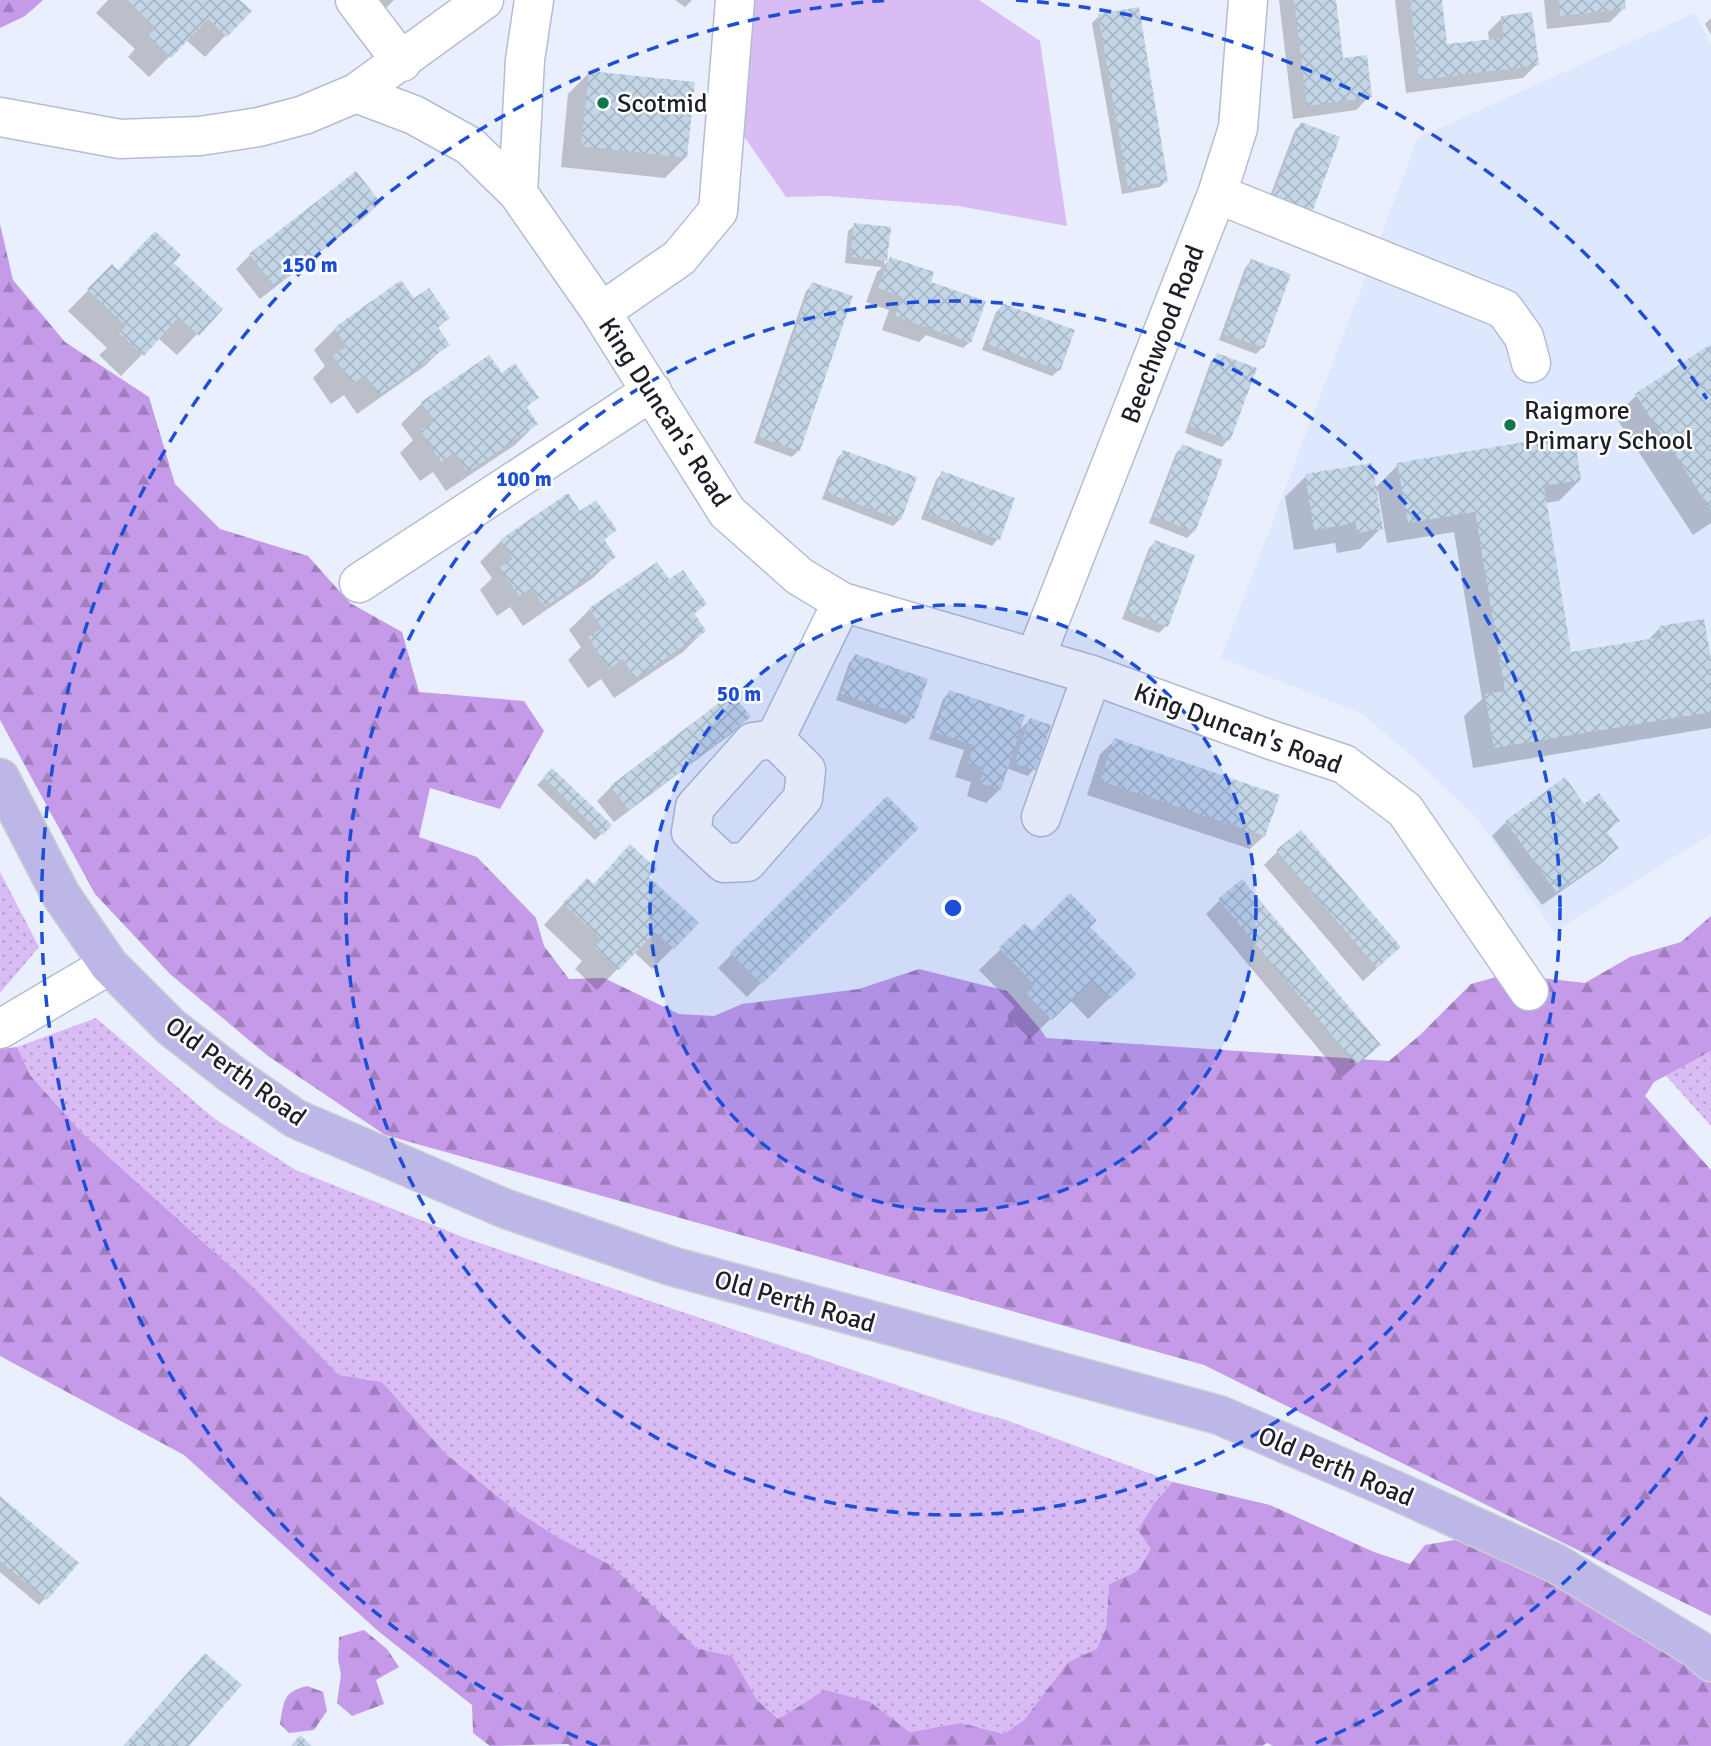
<svg xmlns="http://www.w3.org/2000/svg" width="1711" height="1746" font-family="Signika,sans-serif">
  <style>
    .built { fill: #dde7fe }
    .grass { fill: url(#grass-dots) }
    .forest { fill: url(#forest-firs) }
    .green { fill: #dabcf5 }
    .shadow { fill: #0003 }
    .building { fill: url(#building-cross-hatch) }
    .lines { fill: none; stroke-linecap: round; stroke-linejoin: round }
    .minor-casing { stroke: #b4bdd3; stroke-width: 41 }
    .major-casing { stroke: #cdced0; stroke-width: 41 }
    .minor { stroke: #fff; stroke-width: 38 }
    .major { stroke: #bcb7e6; stroke-width: 38 }
    .ring { fill: none; stroke: #1d4ed8; stroke-width: 3.5; stroke-dasharray: 12 9 }
    .poi-dot { fill: #0f764f; stroke: #fff; stroke-width: 2.5 }
    .labels { text-anchor: middle; stroke-width: 5; stroke-linejoin: round; paint-order: stroke }
    .poi-label { font-size: 26px; fill: #1d2028; stroke: #fff; text-anchor: start }
    .street-label { font-size: 26px; fill: #1d2028; stroke: #fff }
    .centre { fill: #1d4ed8; stroke: #fff; stroke-width: 3.5 }
    .ring-label { font-size: 21px; text-anchor: middle; font-weight: bold; fill: #1d4ed8; stroke: #fff; stroke-width: 5; stroke-linejoin: round; paint-order: stroke }
  </style>
  <defs>
    <pattern id="grass-dots" width="8" height="8" patternUnits="userSpaceOnUse" patternTransform="scale(1.75)"><rect width="8" height="8" fill="#dabcf5"/><path d="M2 2h.1M6 6h.1" fill="none" stroke="#bba1d2" stroke-width="1.8" stroke-linecap="round"/></pattern>
    <pattern id="forest-firs" width="22" height="20" patternUnits="userSpaceOnUse" patternTransform="scale(1.75)"><rect width="22" height="20" fill="#c59be9"/><path d="M5 1l3.5 6h-7zM16 11l3.5 6h-7z" fill="#9f7ebd"/></pattern>
    <pattern id="building-cross-hatch" width="8" height="8" patternUnits="userSpaceOnUse" patternTransform="scale(1.75)"><rect width="8" height="8" fill="#c3d6e8"/><path d="M0 0l8 8M0 8l8-8" fill="none" stroke="#a7b7c7"/></pattern>
  </defs>
  <rect width="100%" height="100%" fill="#e9effc"/>
  <path class="built" d="M1695 13 1711 44V834L1554 932 1479 821 1414 758 1361 713 1221 658 1418 138Z"/>
  <path class="grass" d="M0 872 39 947 0 993Z
    M1711 985V1126L1632 1038Z
    M96 1018 215 1119 296 1170 468 1239 973 1411 1006 1420 1173 1482 1155 1502 1152 1549 1138 1571 1109 1584 1106 1628 1097 1650 1068 1662 1024 1720 1004 1734 961 1723 910 1732 869 1702 780 1719 757 1700 732 1656 696 1648 663 1618 559 1538 512 1508 446 1454 382 1382 339 1375 250 1284 80 1131 30 1075 17 1047Z"/>
  <path class="forest" d="M0 0H43L25 16 0 28Z
    M0 224 13 280 65 342 149 397 175 484 220 529 308 556 350 603 402 632 419 692 524 701 544 731 500 809 430 788 419 837 477 857 536 918 544 946 569 979 604 978 679 1014 714 1016 742 1004 859 989 919 969 1007 991 1041 1030 1046 1038 1389 1061 1420 1035 1471 984 1507 974 1585 983 1630 957 1681 942 1711 916V1051L1654 1082 1645 1096 1711 1170V1616L1204 1365 385 1135 268 1056 170 974 95 894 0 720Z
    M17 1047 30 1075 80 1131 250 1284 339 1375 382 1382 446 1454 512 1508 559 1538 612 1566 696 1648 732 1656 757 1700 779 1719 825 1690 870 1702 910 1732 961 1723 1004 1734 1024 1720 1068 1662 1097 1649 1106 1628 1109 1584 1138 1571 1151 1549 1138 1530 1155 1502 1173 1482 1270 1505 1374 1552 1410 1564 1425 1545 1483 1535 1711 1677V1746H1273L1267 1743 1262 1746H570L568 1744 490 1746 473 1733 472 1705 378 1631 184 1455 0 1356V1049Z
    M364 1630 387 1649 399 1667 376 1680 384 1704 352 1716 337 1703 341 1674 338 1660 339 1637Z
    M307 1686 323 1692 327 1711 314 1730 289 1733 280 1724C284 1702 282 1692 307 1686Z"/>
  <path class="green" d="M752 0H979L1040 41 1067 226 959 206 826 196 786 197 739 129Z"/>
  <path class="shadow" d="M108 0H237L249 11 205 57 186 40 149 77 128 57 135 49 96 13Z
    M377 0H394L386 8Z
    M675 0H692L685 7Z
    M1279 0H1334L1342 60 1370 96 1356 110 1293 119Z
    M1395 0H1441L1446 46 1489 41 1488 32 1502 18 1537 64 1523 78 1406 93Z
    M1544 0H1623L1624 8 1610 22 1547 29Z
    M1099 16 1166 181 1160 187 1122 194 1092 23Z
    M1711 18V35L1705 24Z
    M589 73 686 157 665 178 561 167 568 94Z
    M1302 124 1311 209 1305 215 1268 201 1295 130Z
    M379 203 365 217 260 299 236 269 250 255Z
    M855 225 889 229 884 265 891 259 929 283 970 342 963 348 926 335 919 342 882 330 889 310 866 302 877 272 882 267 845 263 848 231Z
    M1251 261 1263 347 1256 354 1219 340 1245 268Z
    M171 263 197 334 177 355 158 338 121 376 99 355 107 348 68 311 112 266 117 272Z
    M813 284 799 450 792 457 754 443 806 291Z
    M413 301 448 318 437 329 447 344 426 365 357 414 344 395 331 404 313 378 325 366 314 350 335 329Z
    M1003 305 1059 370 1052 376 982 350 996 312Z
    M1711 346V523L1693 535 1615 416 1636 396Z
    M1218 355 1228 440 1222 447 1185 433 1211 361Z
    M501 375 537 397 525 409 536 424 515 445 446 491 433 472 420 481 400 453 413 440 401 424 422 403Z
    M1183 447 1194 531 1187 538 1149 523 1176 453Z
    M843 452 900 519 893 526 822 499 837 459Z
    M1398 465 1580 480 1559 501 1545 503 1570 654 1647 641 1660 628 1711 661V728L1473 768 1464 716 1482 699 1454 532 1387 543 1378 491 1375 492 1381 528 1360 549 1337 553 1335 543 1294 550 1285 497 1306 476 1374 489Z
    M942 473 998 539 992 546 921 519 936 480Z
    M579 513 614 530 603 541 614 557 593 578 523 626 510 607 497 616 480 590 492 578 480 562 501 541Z
    M1155 542 1193 556 1166 626 1159 633 1122 619 1149 548Z
    M668 582 705 604 693 615 704 631 683 652 614 698 601 679 588 688 568 660 581 647 569 630 590 609Z
    M855 656 912 718 906 724 836 700 849 663Z
    M950 692 1018 731 1030 720 1034 769 1028 776 1006 768 1000 789 986 803 967 796 971 782 955 777 964 750 929 739 943 699Z
    M749 717 735 731 614 822 597 801 611 787Z
    M1114 741 1264 836 1250 849 1087 795 1100 754Z
    M552 770 610 825 595 840 537 785Z
    M887 798 916 828 747 997 718 968Z
    M1584 806 1618 821 1606 833 1617 848 1603 862 1542 905 1492 836 1506 822Z
    M1278 851 1385 961 1363 981 1264 865Z
    M647 877 673 948 652 969 634 952 597 990 575 969 582 961 544 925 566 901Z
    M1220 900 1379 1045 1342 1077 1206 914Z
    M1025 926 1032 933 1087 927 1134 974 1088 1019 1070 1000 1030 1039 1007 1016 1015 1007 979 970Z
    M0 1498 76 1563 39 1605 0 1572Z"/>
  <path class="building" d="M126 0H240L252 11 227 37 208 19 171 58 147 35 155 27Z
    M1294 0H1336L1343 58 1367 55 1372 97 1307 106Z
    M1410 0H1442L1447 44 1504 38 1501 16 1532 12 1539 65 1419 80Z
    M1559 0H1625L1626 9 1560 16Z
    M1139 7 1168 182 1128 188 1098 14Z
    M589 71 695 82 687 158 581 146Z
    M1301 122 1340 137 1313 210 1273 195Z
    M356 171 381 203 275 286 249 254Z
    M854 223 891 227 887 261 850 257Z
    M155 231 181 255 174 263 223 309 199 336 179 317 144 356 119 333 126 326 87 289 112 264 118 270Z
    M890 257 934 272 931 282 986 301 971 343 895 316 902 297 878 288Z
    M1251 259 1291 274 1264 348 1224 334Z
    M401 280 414 298 429 288 450 318 438 327 450 345 379 395 365 375 353 384 333 356 347 346 334 328Z
    M812 282 853 296 800 451 759 437Z
    M1002 303 1075 330 1060 371 987 344Z
    M1711 344V510L1635 394Z
    M1217 353 1257 368 1230 441 1190 426Z
    M489 355 502 373 515 363 539 398 526 406 538 424 468 472 454 452 441 462 420 430 434 421 421 402Z
    M1574 434 1581 480 1544 486 1571 652 1661 637 1659 626 1704 619 1711 659V712L1494 748 1485 694 1505 691 1475 512 1408 523 1397 463Z
    M1182 444 1223 460 1195 532 1154 516Z
    M843 450 917 477 901 520 827 493Z
    M1372 463 1383 529 1357 533 1356 523 1314 530 1305 474Z
    M942 471 1015 498 1000 540 927 513Z
    M568 493 580 511 596 500 617 530 604 539 616 557 545 607 531 588 519 596 499 568 513 559 500 540Z
    M1155 540 1195 555 1168 627 1127 612Z
    M657 562 669 579 683 570 707 604 694 613 706 631 635 679 623 659 609 669 588 637 602 628 589 608Z
    M855 654 928 679 914 719 841 694Z
    M949 690 1025 715 1001 790 980 783 984 768 968 763 974 745 935 732Z
    M732 693 751 717 629 810 610 786Z
    M1030 718 1051 725 1036 770 1014 763Z
    M1114 738 1280 795 1265 836 1100 781Z
    M552 768 612 825 603 835 543 777Z
    M1565 777 1584 804 1599 793 1620 821 1606 831 1619 848 1557 893 1505 821Z
    M887 796 919 828 762 984 730 953Z
    M1301 830 1401 947 1377 968 1276 850Z
    M630 844 657 869 649 877 699 923 674 949 655 932 619 970 594 947 601 939 563 903 587 878 594 884Z
    M1242 879 1381 1045 1357 1065 1218 899Z
    M1070 893 1097 920 1090 927 1137 974 1110 999 1092 981 1052 1020 1027 994 1035 985 999 948 1025 923 1032 931Z
    M0 1496 79 1563 47 1600 0 1561Z
    M205 1653 242 1685 189 1746H123Z
    M300 1735 312 1746H291Z"/>
  <g class="lines">
    <defs>
      <path id="minor" d="M355 0 402 62
        M356 93 414 115 470 146 518 193 601 312 727 512 799 576 842 602 1092 675 1271 740 1344 764 1405 810 1529 991
        M0 117 120 139 200 136 259 127 304 115 356 93 484 0
        M518 193 525 60 534 0
        M1217 194 1504 309 1524 337 1531 363
        M601 312 679 258 718 211 735 0
        M359 583 652 391
        M1035 658 1217 194 1238 128 1248 0
        M775 739 806 770 803 798 747 862 724 863 691 832 695 807 753 742 775 739 842 602
        M1041 817 1092 675
        M0 1029 109 965"/>
      <path id="major" d="M0 778 61 895 109 965 171 1027 234 1076 296 1119 506 1209 671 1266 1219 1415 1394 1490 1555 1563 1697 1649 1711 1662"/>
    </defs>
    <use href="#minor" class="minor-casing"/>
    <use href="#major" class="major-casing"/>
    <use href="#minor" class="minor"/>
    <use href="#major" class="major"/>
  </g>
  <circle cx="953" cy="908" r="303" fill="#1d4ed8" fill-opacity=".12"/>
  <g class="ring">
    <circle cx="953" cy="908" r="303"/>
    <circle cx="953" cy="908" r="607"/>
    <path d="M1707 1417A910 910 0 0 1 1309 1746M597 1746A910 910 0 0 1 890 0M1016 0A910 910 0 0 1 1707 399"/>
  </g>
  <g class="poi-dot">
    <circle cx="603" cy="103" r="7"/>
    <circle cx="1510" cy="425" r="7"/>
  </g>
  <g class="labels">
    <g class="poi-label">
      <text x="617" y="112">Scotmid</text>
      <text x="1524" y="419">Raigmore<tspan x="1524" dy="30">Primary School</tspan></text>
    </g>
    <g class="street-label">
      <text transform="translate(1162 334) rotate(-69)" y="9">Beechwood Road</text>
      <text transform="translate(665 412) rotate(57)" y="9">King Duncan's Road</text>
      <text transform="translate(1238 728) rotate(20)" y="9">King Duncan's Road</text>
      <text transform="translate(236 1071) rotate(36)" y="9">Old Perth Road</text>
      <text transform="translate(795 1301) rotate(16)" y="9">Old Perth Road</text>
      <text transform="translate(1336 1466) rotate(23)" y="9">Old Perth Road</text>
    </g>
  </g>
  <circle cx="953" cy="908" r="10" class="centre"/>
  <g class="ring-label">
    <text x="310" y="272">150 m</text>
    <text x="524" y="486">100 m</text>
    <text x="739" y="701">50 m</text>
  </g>
</svg>
